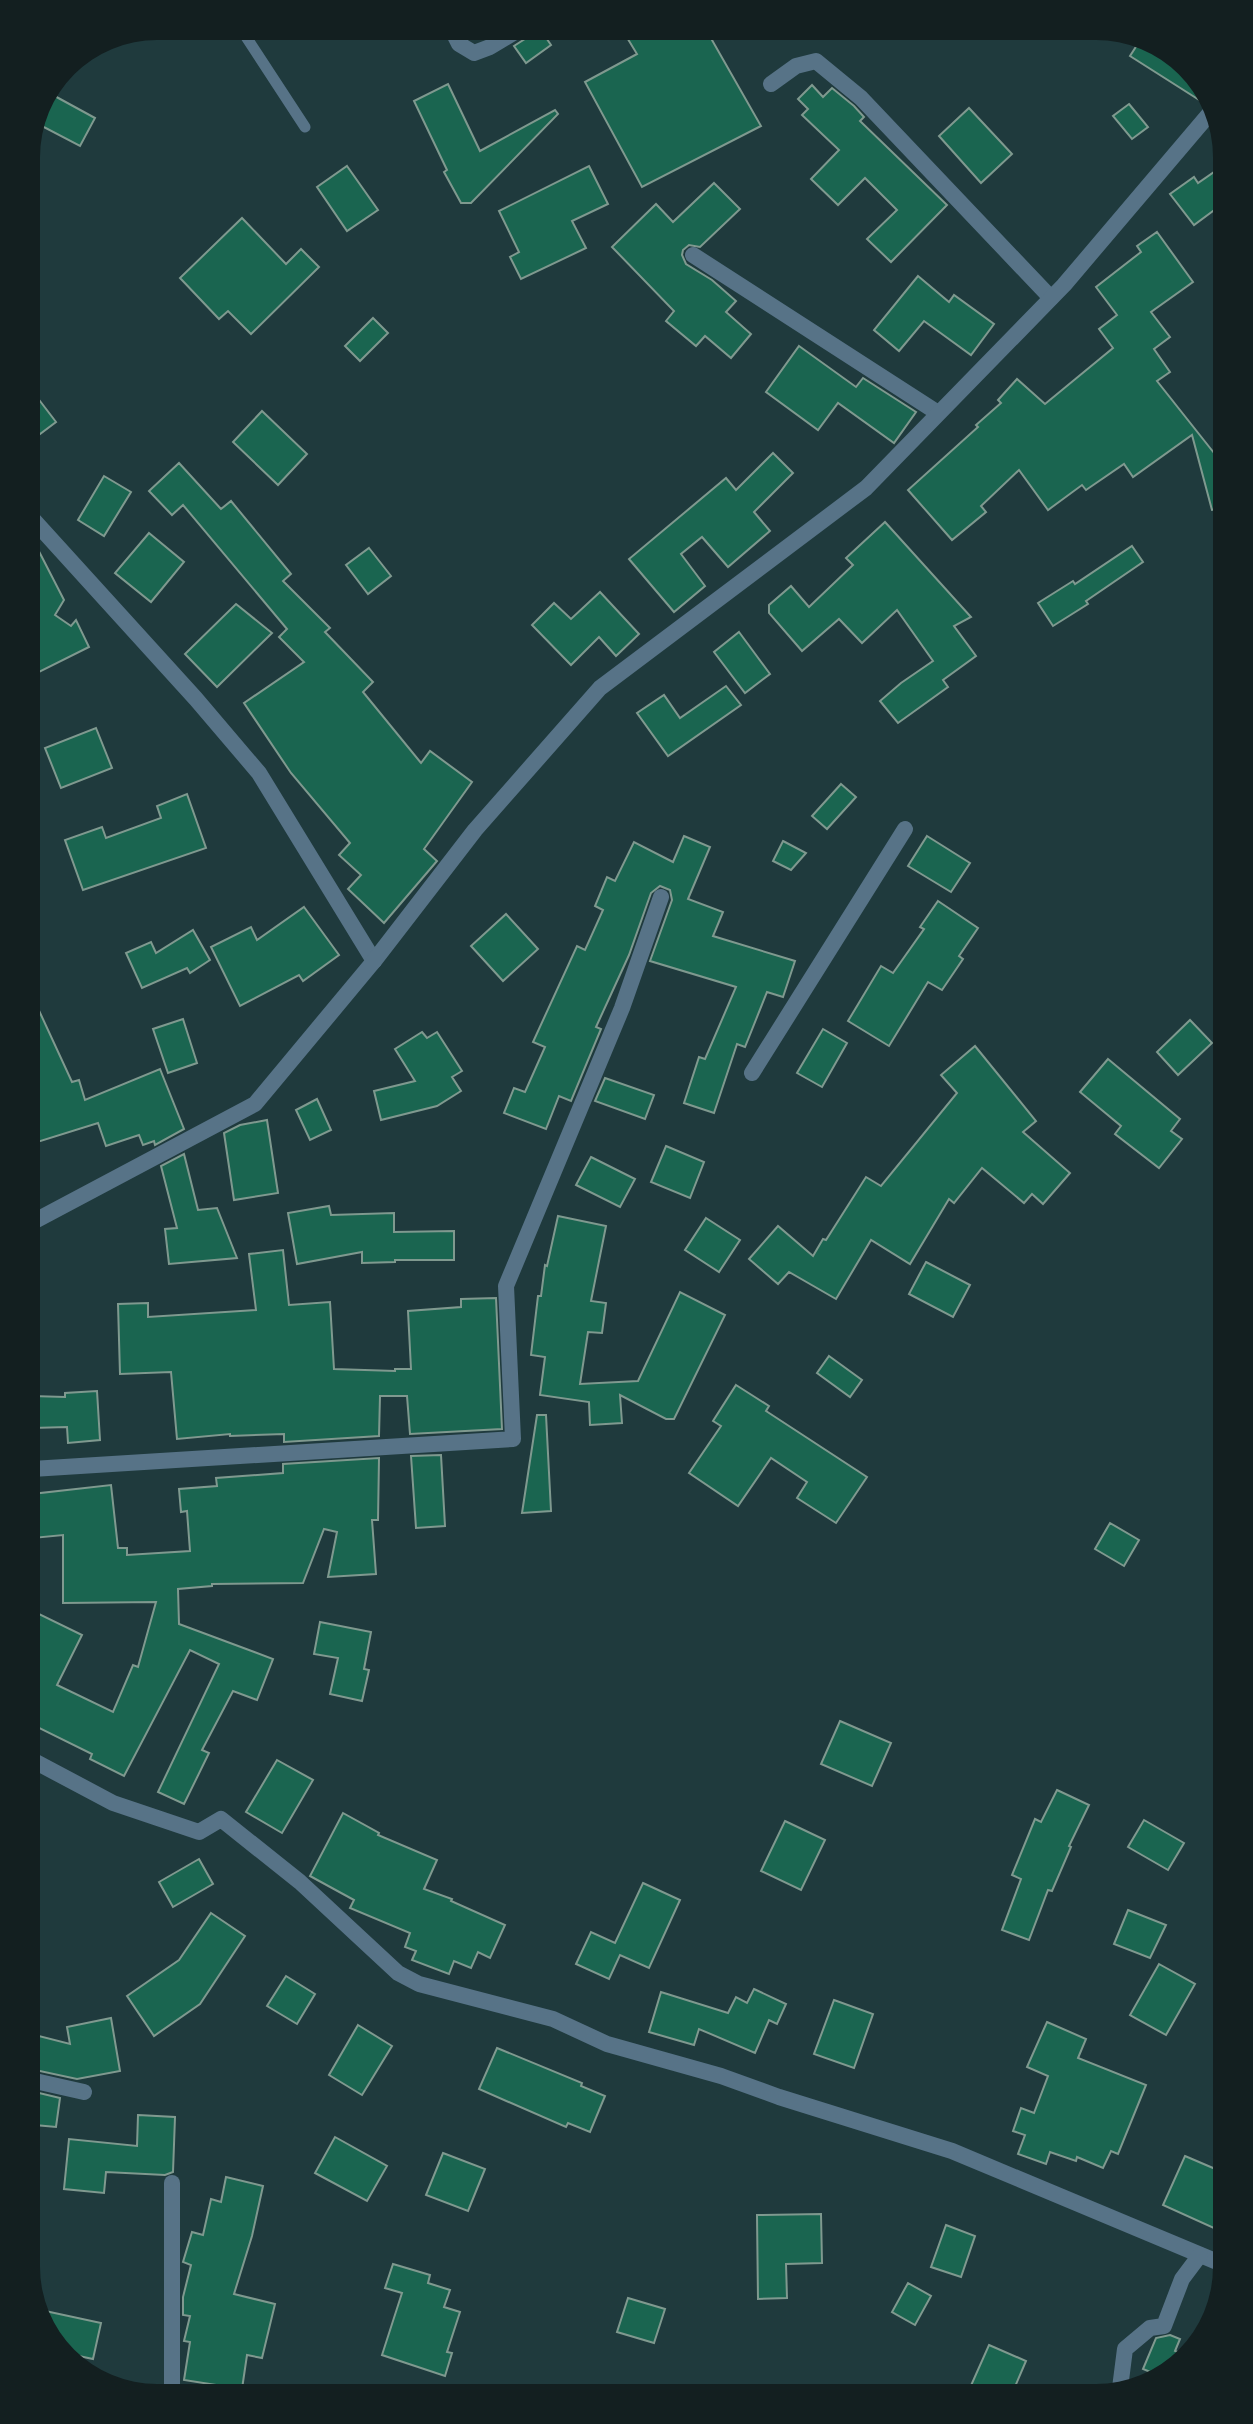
<svg xmlns="http://www.w3.org/2000/svg" width="1253" height="2424" font-family="Ubuntu,sans-serif">
  <rect width="100%" height="100%" fill="#1f3a3d"/>
  <g fill="#1a6550" stroke="#7f998f" stroke-width="2">
    <polygon points="538,26 551,45 526,63 514,46 531,35"/>
    <polygon points="620,26 704,26 761,126 642,187 585,82 637,54"/>
    <polygon points="1141,39 1169,48 1209,98 1204,103 1130,56"/>
    <polygon points="448,84 480,151 555,110 558,114 471,203 461,203 444,172 447,170 414,101"/>
    <polygon points="812,85 823,97 832,88 854,106 864,117 860,121 947,205 891,262 867,239 897,210 865,178 838,205 811,179 839,150 802,115 808,109 798,99"/>
    <polygon points="51,94 95,118 80,146 38,124"/>
    <polygon points="1129,104 1148,127 1132,139 1113,116"/>
    <polygon points="969,108 1012,154 981,183 939,136"/>
    <polygon points="347,166 378,210 347,231 317,187"/>
    <polygon points="589,166 608,204 572,221 586,248 521,279 510,257 519,252 499,211"/>
    <polygon points="1217,170 1217,208 1194,225 1170,194 1194,177 1198,183"/>
    <polygon points="714,183 740,209 700,247 689,245 683,250 682,255 686,264 712,280 736,301 726,312 751,334 731,358 705,336 696,346 666,321 674,311 612,247 656,204 673,222"/>
    <polygon points="242,218 286,264 301,249 319,267 251,334 228,311 219,319 180,278"/>
    <polygon points="1157,232 1193,282 1151,312 1170,337 1154,349 1170,372 1157,381 1218,458 1219,509 1212,510 1192,435 1133,477 1124,464 1086,490 1082,485 1048,510 1019,470 981,506 986,512 952,540 908,490 978,427 976,425 1001,403 998,400 1017,379 1045,404 1113,348 1099,329 1117,315 1096,287 1141,252 1137,246"/>
    <polygon points="918,276 949,302 954,295 994,324 971,355 924,321 899,351 874,330"/>
    <polygon points="373,318 388,333 360,361 345,346"/>
    <polygon points="799,346 856,387 863,378 916,412 894,443 838,403 818,430 766,392"/>
    <polygon points="27,384 56,422 28,443 27,416"/>
    <polygon points="262,411 307,454 278,485 233,442"/>
    <polygon points="773,453 793,473 754,512 770,531 728,567 702,537 681,554 705,586 674,612 629,559 726,478 736,490"/>
    <polygon points="179,463 221,509 231,501 291,574 283,581 330,628 325,632 373,682 363,692 421,763 430,751 472,782 424,849 437,861 384,923 348,889 361,875 339,855 350,843 291,773 244,703 304,662 279,637 287,629 183,505 172,515 149,491"/>
    <polygon points="104,476 131,492 104,536 78,520"/>
    <polygon points="885,522 971,617 954,626 976,656 943,680 948,687 898,723 880,701 901,683 933,661 897,610 862,643 839,619 802,651 769,613 769,605 791,586 809,607 853,565 846,558"/>
    <polygon points="28,530 64,600 55,615 71,626 76,620 89,647 29,677"/>
    <polygon points="149,533 184,562 151,602 115,573"/>
    <polygon points="1132,546 1143,562 1086,601 1088,604 1053,626 1038,603 1073,581 1075,584"/>
    <polygon points="369,548 391,576 368,594 346,565"/>
    <polygon points="600,592 639,634 616,656 599,637 571,665 532,625 554,603 571,619"/>
    <polygon points="236,604 272,633 217,687 185,654"/>
    <polygon points="739,632 770,674 745,693 714,652"/>
    <polygon points="726,686 741,705 668,756 637,713 664,695 680,718"/>
    <polygon points="96,728 112,768 61,788 45,748"/>
    <polygon points="841,784 856,797 827,829 812,816"/>
    <polygon points="187,794 206,848 83,890 65,840 102,827 106,838 161,818 157,806"/>
    <polygon points="684,836 710,847 688,899 723,912 713,936 795,961 783,997 767,992 745,1047 737,1044 714,1113 684,1103 699,1057 705,1059 736,987 650,961 672,900 670,890 660,886 651,893 629,955 596,1027 601,1029 571,1101 559,1096 546,1129 504,1113 514,1088 525,1092 545,1047 533,1042 577,946 585,950 603,910 595,906 607,877 615,881 634,842 673,862"/>
    <polygon points="927,836 970,863 951,892 908,866"/>
    <polygon points="783,841 806,853 791,870 773,861"/>
    <polygon points="938,901 978,928 959,956 963,959 942,990 928,982 889,1046 848,1021 881,966 893,973 924,929 920,927"/>
    <polygon points="304,907 339,955 303,981 299,975 240,1006 211,947 251,927 257,940"/>
    <polygon points="506,914 538,949 503,981 471,946"/>
    <polygon points="193,930 210,960 190,973 187,968 142,988 126,953 151,942 156,953"/>
    <polygon points="30,991 72,1082 79,1080 85,1100 160,1069 184,1129 155,1145 154,1141 143,1145 139,1135 106,1146 98,1123 31,1144"/>
    <polygon points="183,1019 197,1063 168,1073 153,1029"/>
    <polygon points="1190,1020 1212,1043 1178,1075 1157,1052"/>
    <polygon points="823,1029 847,1043 822,1087 797,1073"/>
    <polygon points="422,1032 427,1038 437,1032 462,1071 452,1077 461,1091 437,1106 381,1120 374,1091 415,1081 395,1049"/>
    <polygon points="975,1046 1036,1121 1023,1132 1070,1173 1043,1204 1032,1194 1024,1203 982,1168 954,1203 949,1199 910,1264 871,1240 836,1299 789,1272 778,1284 749,1259 778,1226 813,1256 823,1239 826,1240 866,1177 881,1186 957,1093 941,1075"/>
    <polygon points="1108,1059 1180,1119 1171,1131 1182,1139 1159,1168 1115,1134 1121,1126 1080,1092"/>
    <polygon points="605,1078 654,1095 645,1119 595,1101"/>
    <polygon points="317,1099 331,1130 310,1140 296,1110"/>
    <polygon points="267,1120 278,1193 234,1200 224,1133 240,1125"/>
    <polygon points="666,1146 704,1162 690,1198 651,1182"/>
    <polygon points="184,1154 198,1210 217,1208 237,1258 169,1264 165,1229 177,1228 161,1166"/>
    <polygon points="591,1157 635,1179 620,1207 576,1185"/>
    <polygon points="329,1206 331,1215 394,1213 394,1232 454,1231 454,1260 395,1260 395,1262 362,1263 362,1252 297,1264 288,1213"/>
    <polygon points="558,1216 606,1226 591,1301 606,1303 602,1333 588,1332 580,1384 638,1381 680,1292 725,1315 674,1419 666,1419 620,1395 622,1423 590,1425 589,1402 540,1395 545,1357 531,1355 538,1296 541,1296 545,1265 547,1266"/>
    <polygon points="706,1218 740,1240 719,1272 685,1250"/>
    <polygon points="283,1250 289,1305 330,1302 334,1369 395,1371 395,1369 411,1369 408,1311 461,1307 461,1299 496,1298 502,1429 410,1434 407,1396 380,1396 379,1436 284,1442 284,1434 230,1436 230,1434 177,1439 171,1372 120,1374 118,1304 148,1303 148,1317 256,1310 249,1254"/>
    <polygon points="926,1262 970,1285 953,1317 909,1294"/>
    <polygon points="829,1356 862,1380 850,1397 817,1373"/>
    <polygon points="736,1385 769,1406 766,1411 867,1477 836,1523 797,1498 807,1482 771,1458 738,1506 689,1473 721,1426 713,1421"/>
    <polygon points="97,1391 100,1440 68,1443 67,1427 32,1428 32,1396 65,1397 65,1393"/>
    <polygon points="537,1415 546,1415 551,1511 522,1513"/>
    <polygon points="441,1455 445,1526 416,1528 411,1456"/>
    <polygon points="379,1458 378,1520 372,1520 376,1574 328,1577 337,1532 324,1529 303,1583 212,1584 212,1586 178,1589 179,1624 273,1659 257,1700 233,1691 202,1750 209,1753 184,1804 158,1792 219,1664 190,1650 124,1776 90,1759 92,1754 33,1725 33,1611 82,1635 57,1685 113,1712 133,1665 138,1667 156,1602 63,1603 63,1535 33,1538 32,1494 111,1485 118,1548 127,1548 127,1555 190,1551 187,1511 181,1512 179,1489 217,1486 216,1478 283,1473 283,1464"/>
    <polygon points="1110,1523 1139,1540 1124,1566 1095,1549"/>
    <polygon points="320,1622 371,1632 364,1669 369,1670 362,1701 330,1694 338,1658 314,1654"/>
    <polygon points="840,1721 891,1743 872,1786 821,1764"/>
    <polygon points="277,1760 313,1780 282,1833 246,1812"/>
    <polygon points="1057,1790 1089,1805 1069,1846 1071,1847 1052,1891 1048,1890 1029,1940 1002,1930 1021,1879 1012,1875 1035,1819 1041,1822"/>
    <polygon points="343,1813 379,1833 378,1835 437,1860 424,1889 452,1899 451,1901 505,1925 490,1958 478,1952 471,1968 454,1961 449,1974 412,1960 416,1951 405,1947 410,1933 350,1908 354,1900 310,1876"/>
    <polygon points="1144,1820 1184,1843 1168,1870 1128,1847"/>
    <polygon points="785,1821 825,1840 801,1890 761,1871"/>
    <polygon points="199,1859 213,1884 173,1907 159,1882"/>
    <polygon points="643,1883 680,1900 649,1968 620,1955 609,1979 576,1964 591,1932 615,1943"/>
    <polygon points="1128,1910 1166,1925 1150,1958 1114,1944"/>
    <polygon points="211,1913 245,1936 200,2004 154,2036 127,1996 179,1960"/>
    <polygon points="1159,1964 1195,1984 1166,2035 1130,2015"/>
    <polygon points="286,1976 315,1994 297,2024 267,2006"/>
    <polygon points="754,1989 786,2004 777,2024 769,2020 755,2053 699,2029 694,2045 649,2032 661,1992 728,2013 736,1997 747,2003"/>
    <polygon points="834,2000 873,2014 854,2068 814,2054"/>
    <polygon points="111,2018 120,2071 77,2079 35,2070 35,2035 70,2044 67,2027"/>
    <polygon points="1047,2022 1086,2039 1078,2058 1146,2085 1118,2154 1111,2151 1103,2168 1077,2157 1076,2161 1050,2152 1046,2164 1018,2154 1025,2135 1013,2131 1021,2108 1034,2113 1048,2076 1027,2067"/>
    <polygon points="358,2025 392,2046 362,2095 329,2075"/>
    <polygon points="497,2048 582,2083 581,2086 605,2096 590,2132 568,2123 566,2127 479,2089"/>
    <polygon points="35,2092 60,2098 56,2127 35,2125"/>
    <polygon points="138,2115 175,2117 173,2172 165,2175 106,2172 104,2193 64,2189 69,2139 137,2146"/>
    <polygon points="335,2137 387,2166 367,2201 315,2173"/>
    <polygon points="443,2153 485,2169 468,2211 426,2195"/>
    <polygon points="1185,2156 1227,2174 1227,2234 1163,2205"/>
    <polygon points="226,2177 263,2186 252,2236 234,2294 275,2304 262,2358 247,2355 242,2389 184,2380 190,2342 184,2341 190,2316 183,2315 183,2297 191,2265 183,2262 192,2232 203,2235 211,2199 221,2202"/>
    <polygon points="821,2214 822,2263 786,2264 787,2298 758,2299 757,2215"/>
    <polygon points="946,2225 975,2236 961,2277 931,2267"/>
    <polygon points="393,2264 430,2275 428,2283 450,2290 444,2307 460,2312 447,2352 452,2353 445,2376 382,2355 402,2293 385,2288"/>
    <polygon points="908,2283 931,2296 915,2325 892,2312"/>
    <polygon points="628,2298 665,2309 654,2343 617,2332"/>
    <polygon points="36,2309 101,2323 93,2359 65,2353 36,2317"/>
    <polygon points="1170,2335 1180,2339 1175,2351 1186,2355 1160,2376 1143,2369 1156,2338"/>
    <polygon points="989,2345 1026,2361 1014,2389 969,2390"/>
  </g>
  <g fill="none" stroke-linecap="round" stroke-linejoin="round">
    <polyline stroke="#577387" stroke-width="11" points="239,26 305,127"/>
    <g stroke="#577387" stroke-width="16">
      <polyline points="450,26 459,44 474,53 490,47 525,26"/>
      <polyline points="771,84 796,66 816,61 861,98 1051,298"/>
      <polyline points="693,255 938,413"/>
      <polyline points="28,514 196,699 259,773 374,961"/>
      <polyline points="752,1073 905,829"/>
      <polyline points="31,1223 255,1104 374,961 475,830 600,688 866,488 1064,285 1216,106"/>
      <polyline points="32,1469 513,1439 506,1286 622,1008 661,897"/>
      <polyline points="34,1761 113,1803 199,1832 221,1819 300,1882 398,1973 419,1984 553,2019 607,2044 721,2076 779,2097 952,2151 1227,2266"/>
      <polyline points="35,2081 84,2092"/>
      <polyline points="1120,2388 1125,2349 1150,2328 1164,2326 1182,2279 1200,2255"/>
      <polyline points="172,2398 172,2183"/>
    </g>
  </g>
  <path d="M0 0H1253V2424H0ZM157 40H1096A117 117 0 0 1 1213 157V2267A117 117 0 0 1 1096 2384H157A117 117 0 0 1 40 2267V157A117 117 0 0 1 157 40Z" fill="#131f20" fill-rule="evenodd"/>
</svg>
